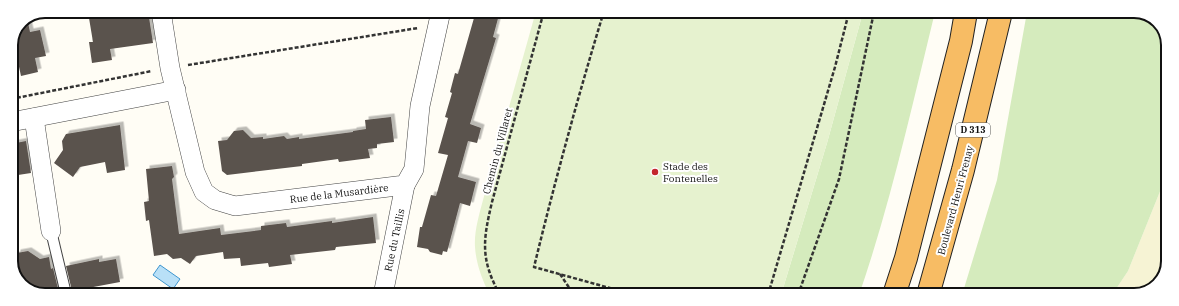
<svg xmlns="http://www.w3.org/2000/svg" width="1179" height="306" font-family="'IBM Plex Serif',serif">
  <defs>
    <filter id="shadow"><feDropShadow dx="3.5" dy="-3.5" stdDeviation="0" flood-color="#0004"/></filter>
  </defs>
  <rect width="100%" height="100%" fill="#fffdf5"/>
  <polygon fill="#f6f3d4" points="1167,174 1167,268 1156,287 1134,295 1112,295 1128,271"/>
  <g fill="#d5ebbd">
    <path d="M 863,12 L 935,12 C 912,106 891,202 859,295 L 781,295 L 827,143 Z"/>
    <polygon points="1027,12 1141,12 1159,22 1168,41 1167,174 1128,271 1112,295 962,295 997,180"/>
  </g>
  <path fill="#e6f2cf" d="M 536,11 L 863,12 L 827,143 L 781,295 L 490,295 C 482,280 476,263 475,247 C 474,232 479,215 483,200 Z"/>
  <polygon fill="#b9e0f7" stroke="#3f96cf" points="160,265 180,279 173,289 153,275"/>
  <g fill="#5a524d" filter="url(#shadow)">
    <polygon points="131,11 148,11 153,43 110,49 112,60 92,63 89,42 93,42 89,18"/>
    <polygon points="476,11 500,11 493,37 496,38 470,124 481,128 477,143 468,141 458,177 476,182 470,206 460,203 447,252 443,251 442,255 430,252 428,249 417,247 420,227 422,227 431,195 436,196 448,155 438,153 448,118 445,117 452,93 450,92 455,73 458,74"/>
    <polygon points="27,18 30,32 40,30 46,56 35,58 38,72 21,76 13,39 21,21"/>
    <polygon points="391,117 394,142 377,144 377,148 368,149 370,158 339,162 338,159 302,164 302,166 227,175 222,171 218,141 227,140 234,131 243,130 251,138 263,137 263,139 284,136 287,139 299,137 299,139 353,132 353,131 366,129 365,120"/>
    <polygon points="120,125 125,170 107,173 105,162 80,167 73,177 54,163 63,150 62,141 66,134"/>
    <polygon points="26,141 31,173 18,175 11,170 11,144"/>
    <polygon points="172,166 174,177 172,179 179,234 220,228 221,235 261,230 261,226 286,223 287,227 332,221 332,223 373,217 376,243 336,247 335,250 290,255 292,264 269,267 268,263 241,266 240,258 224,259 223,252 196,256 190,264 181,258 173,259 167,254 154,256 149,220 146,221 144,202 149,201 146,169"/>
    <polygon points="28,251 40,259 49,257 51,269 53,268 59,293 45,294 44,288 31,290 20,284 11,265 11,256 17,255 17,253"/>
    <polygon points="99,259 99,262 116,259 120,282 72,291 66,266"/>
  </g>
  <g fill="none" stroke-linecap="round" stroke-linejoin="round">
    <g stroke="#444" stroke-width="12">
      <polyline id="service" points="51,231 66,294"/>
    </g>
    <g stroke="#444" stroke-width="20">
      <g id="minor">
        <polyline points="161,11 170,68 195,172 204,192 215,200 235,206 405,185 414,169 420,106 441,11"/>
        <polyline points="34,118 51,231"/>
        <polyline points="11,122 176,90"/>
        <polyline points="383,295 405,185"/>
      </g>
    </g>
    <g stroke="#222" stroke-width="24">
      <g id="trunk">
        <polyline points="894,295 906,258 961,41 966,12"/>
        <polyline points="928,295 963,170 1001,12"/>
      </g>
    </g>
    <g stroke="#333" stroke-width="2.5" stroke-dasharray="4 2" stroke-linecap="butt">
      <path d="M 604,11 C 578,96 555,181 534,267 L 635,295"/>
      <polyline points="188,65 418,28"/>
      <polyline points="11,99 152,71"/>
      <polyline points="560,274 574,295"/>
      <path d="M 500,295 C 480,259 483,240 492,202 L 544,11"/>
      <polyline points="768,295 835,67 849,12"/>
      <polyline points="798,295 839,179 874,12"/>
    </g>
    <use href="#service" stroke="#fff" stroke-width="10"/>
    <use href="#minor" stroke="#fff" stroke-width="19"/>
    <use href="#trunk" stroke="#f7bc64" stroke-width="22"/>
  </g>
  <circle fill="#c4262e" stroke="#fff" stroke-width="1.5" cx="655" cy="172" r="4"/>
  <g text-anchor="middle" stroke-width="4" stroke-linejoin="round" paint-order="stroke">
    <rect fill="#fff" stroke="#585858" stroke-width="1" x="956" y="123" width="34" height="14" rx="3"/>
    <g font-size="9" font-weight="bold" fill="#111">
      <text x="973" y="133">D 313</text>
    </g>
    <g font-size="10" fill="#111" stroke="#fff">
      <text transform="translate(497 151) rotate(-75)" y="4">Chemin du Villaret</text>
      <text transform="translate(339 193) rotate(-7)" y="4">Rue de la Musardière</text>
      <text transform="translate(955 200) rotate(-75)" y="4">Boulevard Henri Frenay</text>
      <text transform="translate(394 240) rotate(-78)" y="4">Rue du Taillis</text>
    </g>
    <g font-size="10" fill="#111" stroke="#fff" text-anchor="start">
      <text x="663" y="170">Stade des<tspan x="663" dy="12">Fontenelles</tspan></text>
    </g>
  </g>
  <path d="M0 0H1179V306H0ZM45 18H1134A27 27 0 0 1 1161 45V261A27 27 0 0 1 1134 288H45A27 27 0 0 1 18 261V45A27 27 0 0 1 45 18Z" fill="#fff" fill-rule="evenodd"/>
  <path fill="none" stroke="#111" stroke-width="2" d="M45 18H1134A27 27 0 0 1 1161 45V261A27 27 0 0 1 1134 288H45A27 27 0 0 1 18 261V45A27 27 0 0 1 45 18Z"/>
</svg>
